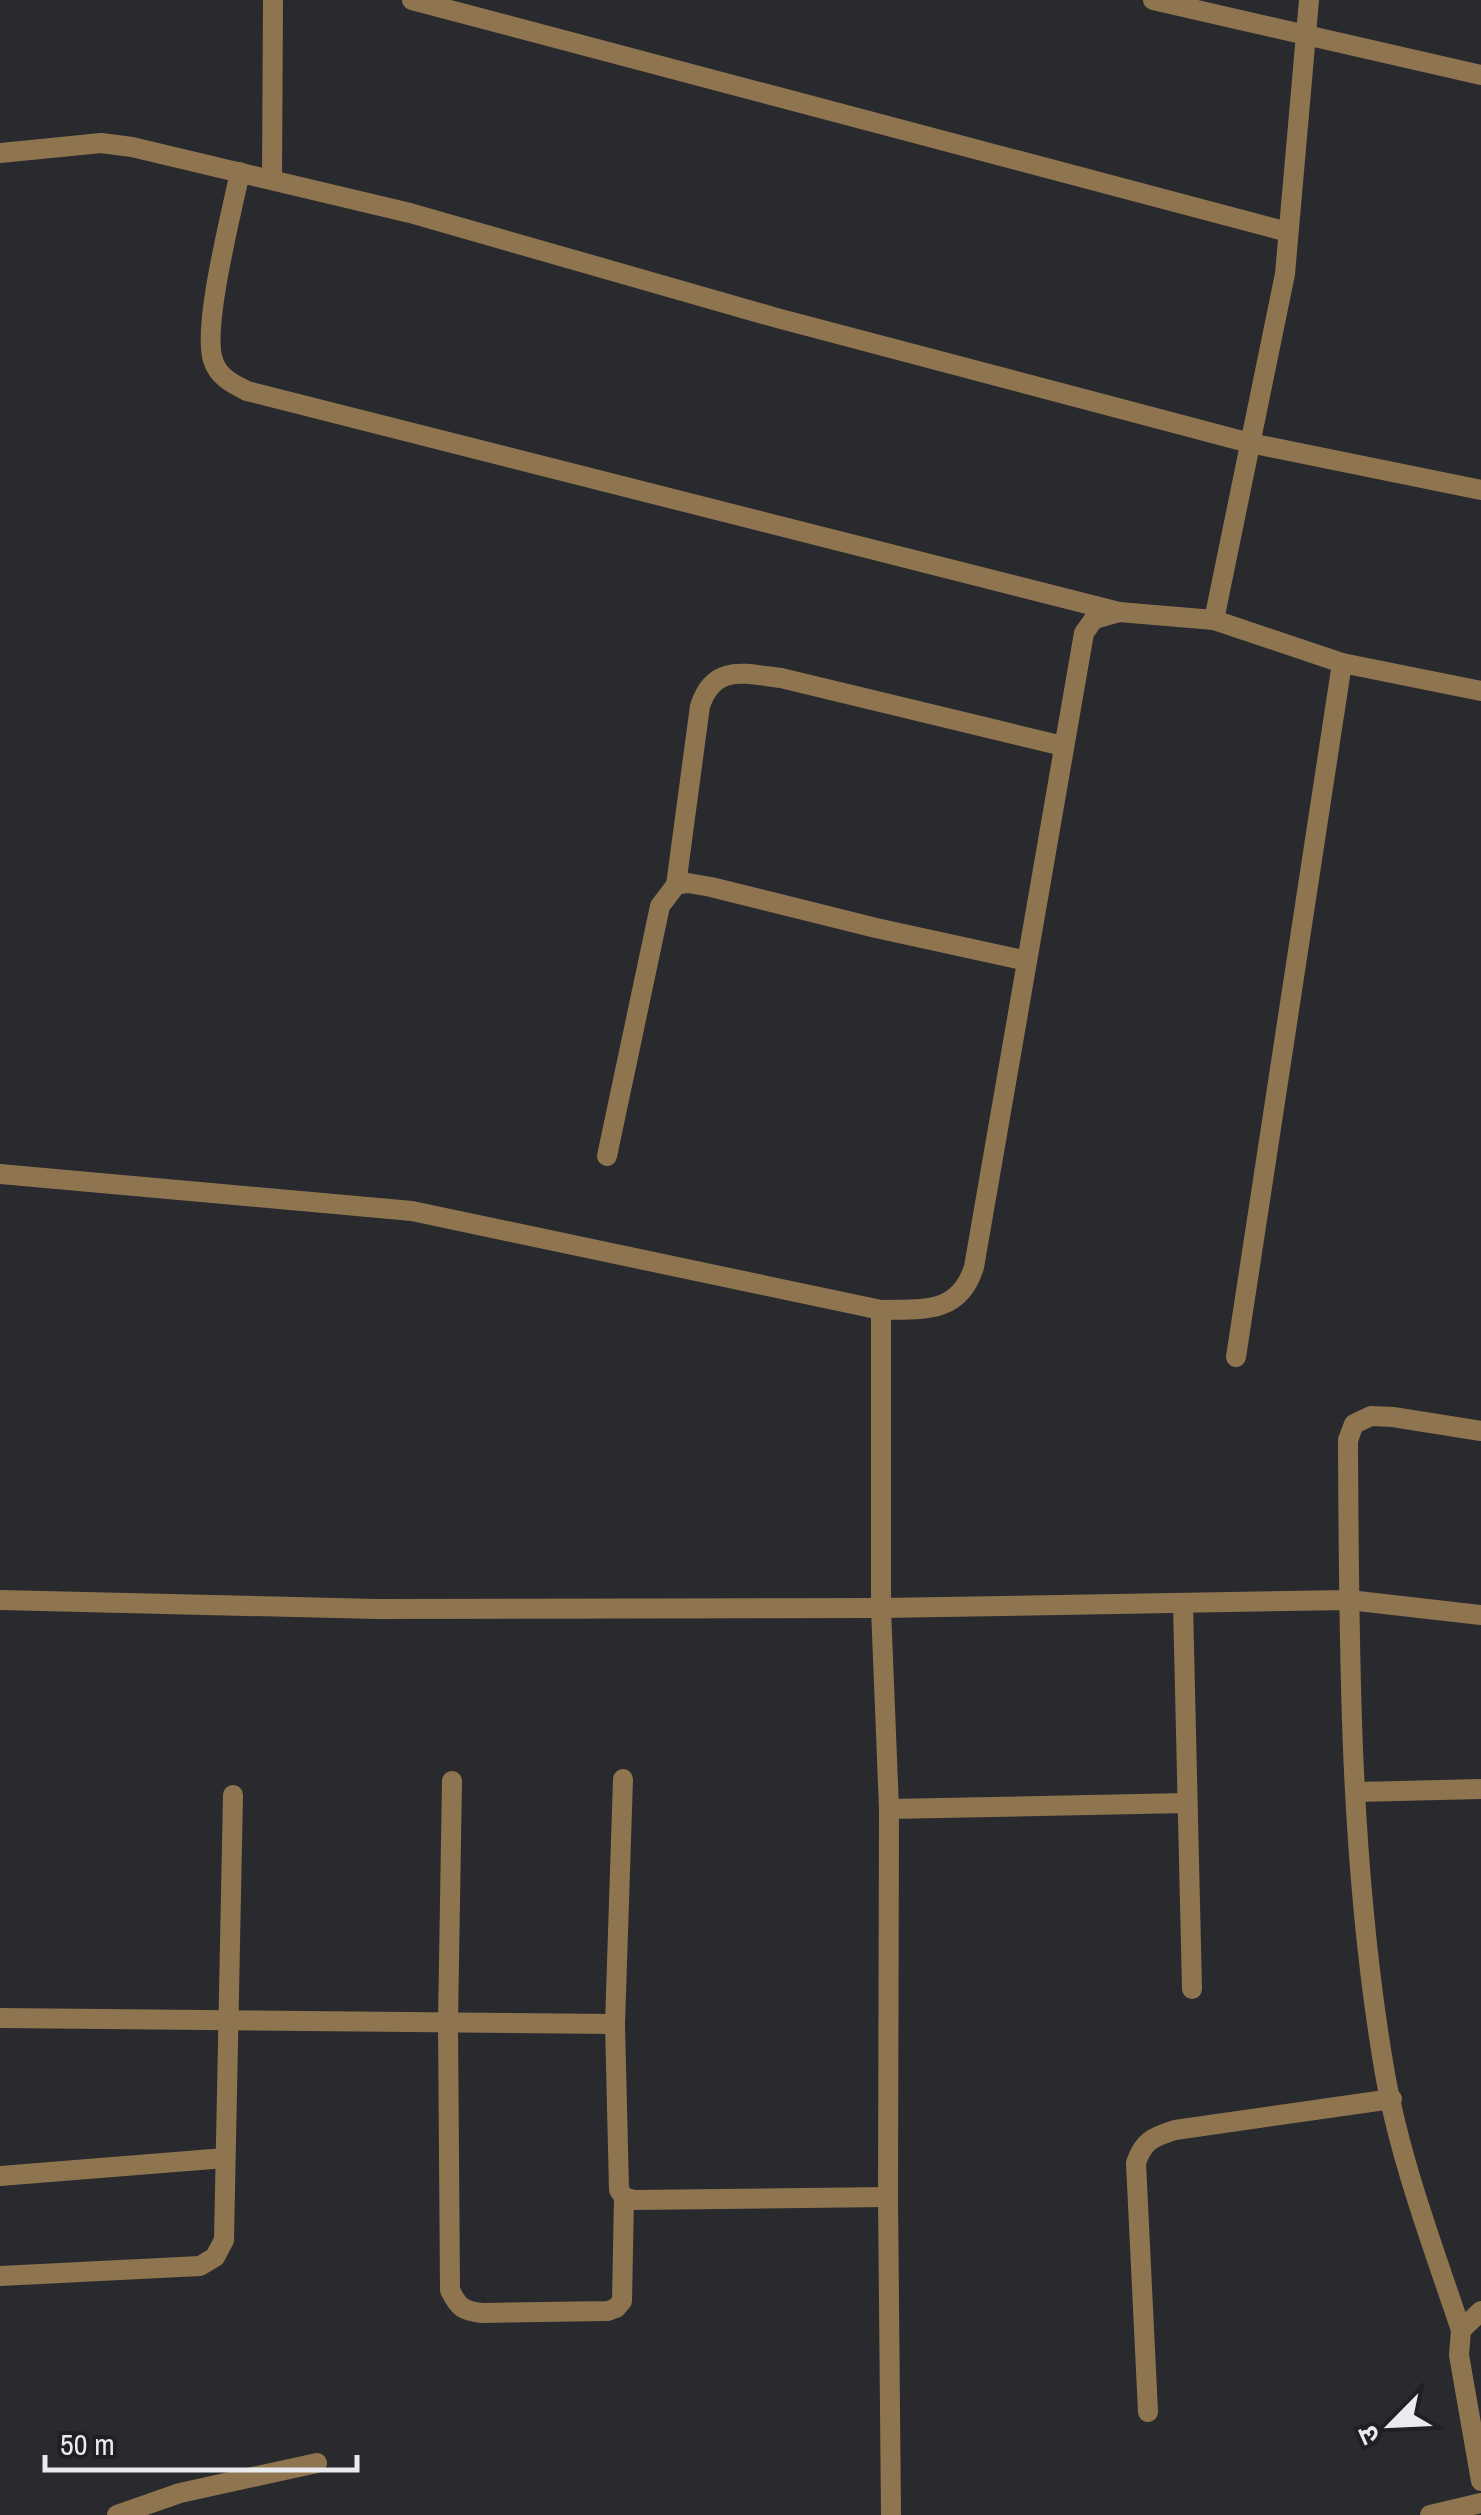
<svg xmlns="http://www.w3.org/2000/svg" width="1481" height="2515" font-family="'Archivo Narrow','Noto Sans Devanagari',sans-serif">
  <rect width="100%" height="100%" fill="#292a2d"/>
  <g fill="none" stroke-linecap="round" stroke-linejoin="round">
    <g stroke="#8f7450" stroke-width="20">
      <polyline points="412,0 1288,232"/>
      <polyline points="1153,0 1481,75"/>
      <polyline points="0,153 101,143 132,147 410,213 777,318 1250,443 1481,490"/>
      <path d="M 240,172 C 232,211 202,327 213,360 C 218,377 233,384 247,391 L 1119,612"/>
      <polyline points="272,180 273,0"/>
      <polyline points="1214,620 1342,663 1481,691"/>
      <path d="M 676,885 L 700,706 C 714,663 745,674 781,678 L 1063,746"/>
      <polyline points="607,1156 660,906 676,885 688,883 711,887 876,928 1027,961"/>
      <path d="M 0,1174 L 412,1211 L 881,1310 C 922,1309 959,1315 974,1267 L 1084,633 L 1094,619 L 1119,612 L 1214,620 L 1285,274 L 1309,0"/>
      <polyline points="881,1310 881,1608 889,1809 888,2197 891,2515"/>
      <polyline points="1236,1357 1342,663"/>
      <polyline points="0,1600 376,1609 881,1608 1349,1600 1481,1615"/>
      <polyline points="1183,1604 1192,1989"/>
      <polyline points="623,1779 615,2024 619,2190 624,2197 634,2200 888,2197"/>
      <path d="M 452,1781 L 448,2022 L 450,2290 C 458,2307 463,2311 482,2313 L 608,2311 L 616,2308 L 622,2301 L 624,2197"/>
      <polyline points="1357,1792 1481,1789"/>
      <polyline points="889,1809 1187,1803"/>
      <polyline points="0,2018 615,2024"/>
      <polyline points="0,2176 225,2158"/>
      <polyline points="0,2276 200,2266 215,2257 224,2240 233,1795"/>
      <polyline points="1481,2311 1461,2330 1459,2355 1481,2481"/>
      <path d="M 1461,2330 C 1432,2244 1399,2157 1384,2068 C 1349,1862 1349,1649 1348,1440 L 1354,1424 L 1371,1416 L 1393,1417 L 1481,1431"/>
      <path d="M 1148,2412 L 1136,2163 C 1143,2141 1153,2137 1175,2130 L 1392,2099"/>
      <polyline points="117,2515 180,2493 317,2463"/>
      <polyline points="1430,2515 1481,2503"/>
    </g>
  </g>
  <g transform="translate(1391 2425) rotate(246)" stroke="#1f2023" stroke-width="8" paint-order="stroke">
  <path d="M0-8L18 38L0 25L-18 38Z" fill="#eaebed"/>
  <text y="-15" font-size="28" font-weight="bold" text-anchor="middle" fill="#eaebed">उ</text>
  </g>
  <path d="M45 2455v15h312v-15" fill="none" stroke="#eaebed" stroke-width="5"/>
  <text x="60" y="2455" font-size="30" fill="#eaebed" stroke="#1f2023" stroke-width="8" paint-order="stroke">50 m</text>
</svg>
